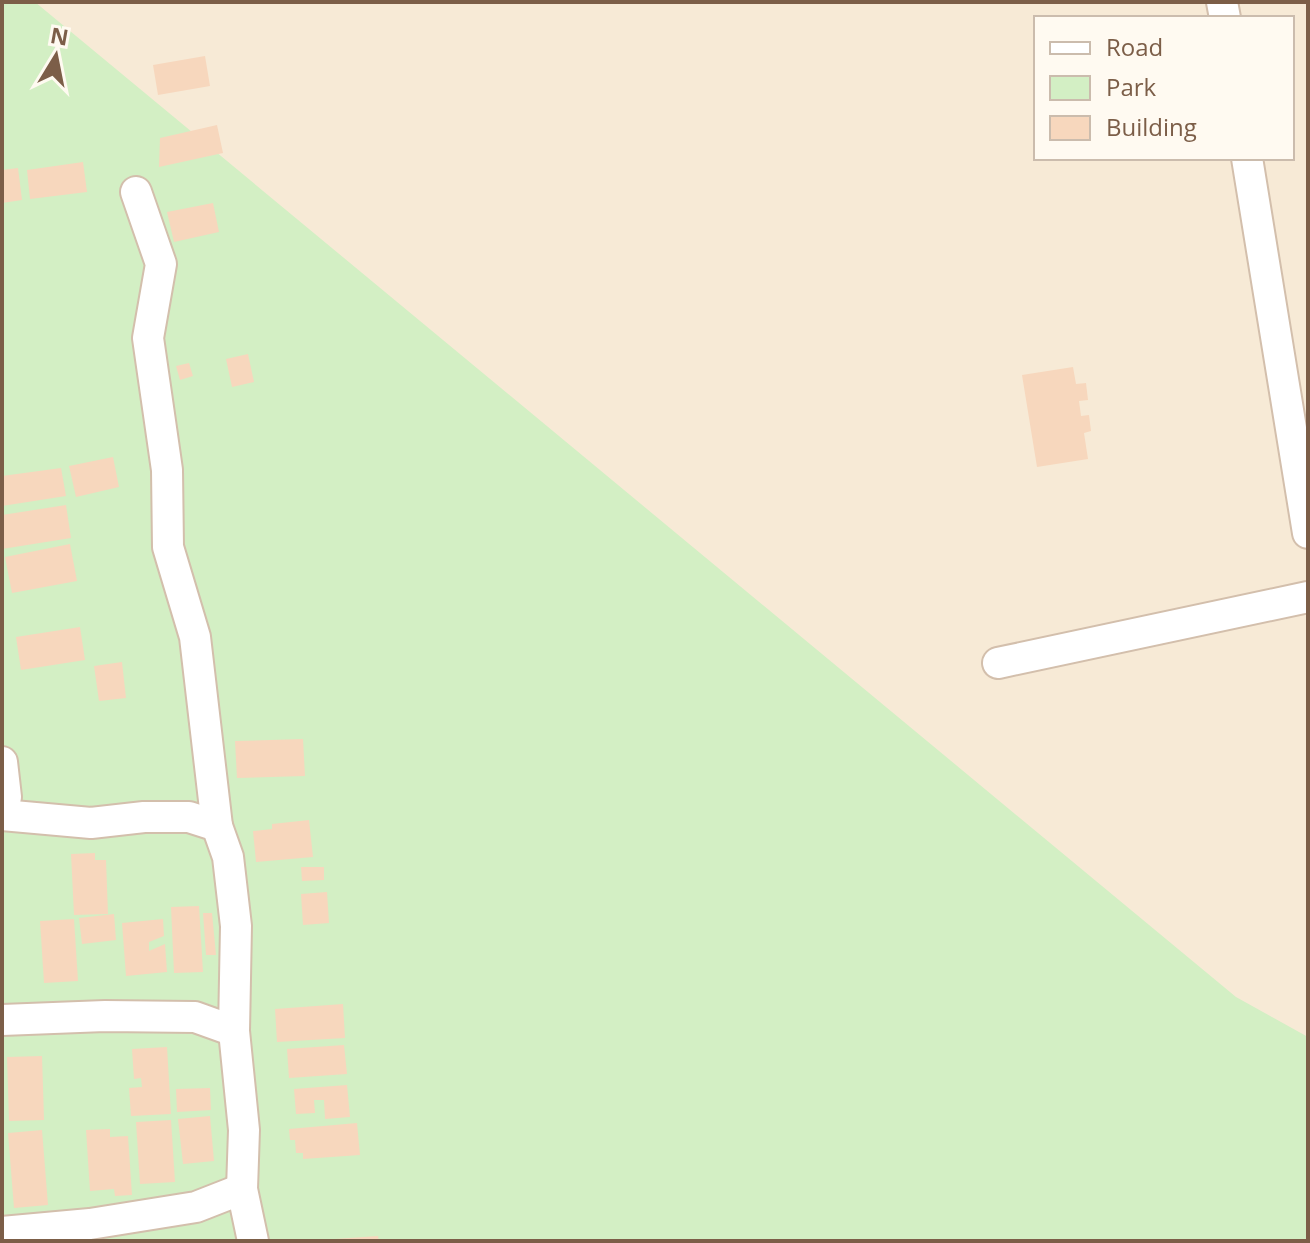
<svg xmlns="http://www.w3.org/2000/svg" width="1310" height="1243" font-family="'Open Sans',sans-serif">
  <rect width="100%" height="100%" fill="#fef7e8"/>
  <path fill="#f7ead6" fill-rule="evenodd" d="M 2,2 L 1308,2 L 1308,1241 ZM 1036,18 L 1292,18 L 1292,158 L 1036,158 Z"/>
  <polygon fill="#d3efc4" points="2,2 35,2 1236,997 1308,1037 1308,1241 2,1241"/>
  <g fill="#f7d7bd">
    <polygon points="205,56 210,86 158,95 153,65"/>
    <polygon points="217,125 223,153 159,167 160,138"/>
    <polygon points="83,162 87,192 30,199 27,170"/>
    <polygon points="18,168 22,200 2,203 2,170"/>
    <polygon points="213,203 219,232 174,242 167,212"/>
    <polygon points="248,354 254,382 232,387 226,359"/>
    <polygon points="189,363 193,376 180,380 176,366"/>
    <polygon points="1073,367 1076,384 1086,383 1088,400 1079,401 1081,416 1089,415 1091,431 1084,433 1088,459 1037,467 1022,375"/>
    <polygon points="113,457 119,487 76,497 69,466"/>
    <polygon points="61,468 66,496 2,506 2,476"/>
    <polygon points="66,505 71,538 2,549 2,515"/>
    <polygon points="70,544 77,581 12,593 5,557"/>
    <polygon points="80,627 85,660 21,670 16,637"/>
    <polygon points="122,662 126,698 99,701 94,666"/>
    <polygon points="303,739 305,776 237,778 235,741"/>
    <polygon points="309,820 313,857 256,862 253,831 272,829 272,824"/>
    <polygon points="95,853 95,860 106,860 108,914 74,915 71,854"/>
    <polygon points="301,867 324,867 324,880 302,881"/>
    <polygon points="327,892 329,923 303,925 301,894"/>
    <polygon points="199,906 203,972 174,973 171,907"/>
    <polygon points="203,913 212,913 216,955 206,955"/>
    <polygon points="114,914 116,940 82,944 79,918"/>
    <polygon points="74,919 78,981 44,983 40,921"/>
    <polygon points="163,919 164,936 149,942 149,951 165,944 167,972 126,976 122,923"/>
    <polygon points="343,1004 345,1038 277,1042 275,1009"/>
    <polygon points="344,1045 347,1074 289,1078 287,1049"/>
    <polygon points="167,1047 171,1114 131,1116 129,1088 142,1087 141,1078 134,1079 132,1049"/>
    <polygon points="42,1056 44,1120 9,1121 7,1057"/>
    <polygon points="347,1085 350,1117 325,1119 324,1100 314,1100 315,1113 296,1114 294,1089"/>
    <polygon points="210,1088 211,1110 177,1112 176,1089"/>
    <polygon points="210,1116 214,1161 183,1164 178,1119"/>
    <polygon points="171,1120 175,1182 140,1184 136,1122"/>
    <polygon points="357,1123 360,1155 303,1159 303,1153 296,1153 295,1140 290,1140 289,1129"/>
    <polygon points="110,1129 110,1137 128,1136 132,1195 115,1196 114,1189 90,1191 86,1130"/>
    <polygon points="42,1130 48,1205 14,1208 8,1133"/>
    <polygon points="378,1236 379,1241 336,1241 335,1239"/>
  </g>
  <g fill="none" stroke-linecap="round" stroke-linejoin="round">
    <g stroke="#d3bfac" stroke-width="34">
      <g id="minor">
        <polyline points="1222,2 1225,18"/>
        <polyline points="1247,158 1308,533"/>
        <polyline points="136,192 161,264 148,338 167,470 168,547 195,637 217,826"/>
        <polyline points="998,663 1308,597"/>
        <polyline points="2,762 6,797 2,810"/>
        <polyline points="2,815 91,823 144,817 189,817 217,826 228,857 236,926 234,1031 244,1130 242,1189 253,1241"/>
        <polyline points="2,1020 105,1016 195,1017 234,1031"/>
        <polyline points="2,1232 90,1224 196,1207 242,1189"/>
      </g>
    </g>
    <use href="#minor" stroke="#fff" stroke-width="30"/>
  </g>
  <rect width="1310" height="1243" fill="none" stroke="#7c5e48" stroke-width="8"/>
  <rect x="1034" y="16" width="260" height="144" fill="#fffaf1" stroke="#cbbcad" stroke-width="2"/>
  <rect x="1050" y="42" width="40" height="12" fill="#ffffff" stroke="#cbbcad" stroke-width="2"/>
  <text x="1106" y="56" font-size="24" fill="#7c5e48">Road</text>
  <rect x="1050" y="76" width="40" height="24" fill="#d3efc4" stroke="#cbbcad" stroke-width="2"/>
  <text x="1106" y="96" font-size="24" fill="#7c5e48">Park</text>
  <rect x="1050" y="116" width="40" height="24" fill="#f7d7bd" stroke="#cbbcad" stroke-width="2"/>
  <text x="1106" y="136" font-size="24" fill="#7c5e48">Building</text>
  <g transform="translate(56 56) rotate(10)" stroke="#fffaf1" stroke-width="6" paint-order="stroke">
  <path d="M0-6L14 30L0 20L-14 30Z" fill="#7c5e48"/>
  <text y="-12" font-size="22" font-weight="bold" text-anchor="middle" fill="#7c5e48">N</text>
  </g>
</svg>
